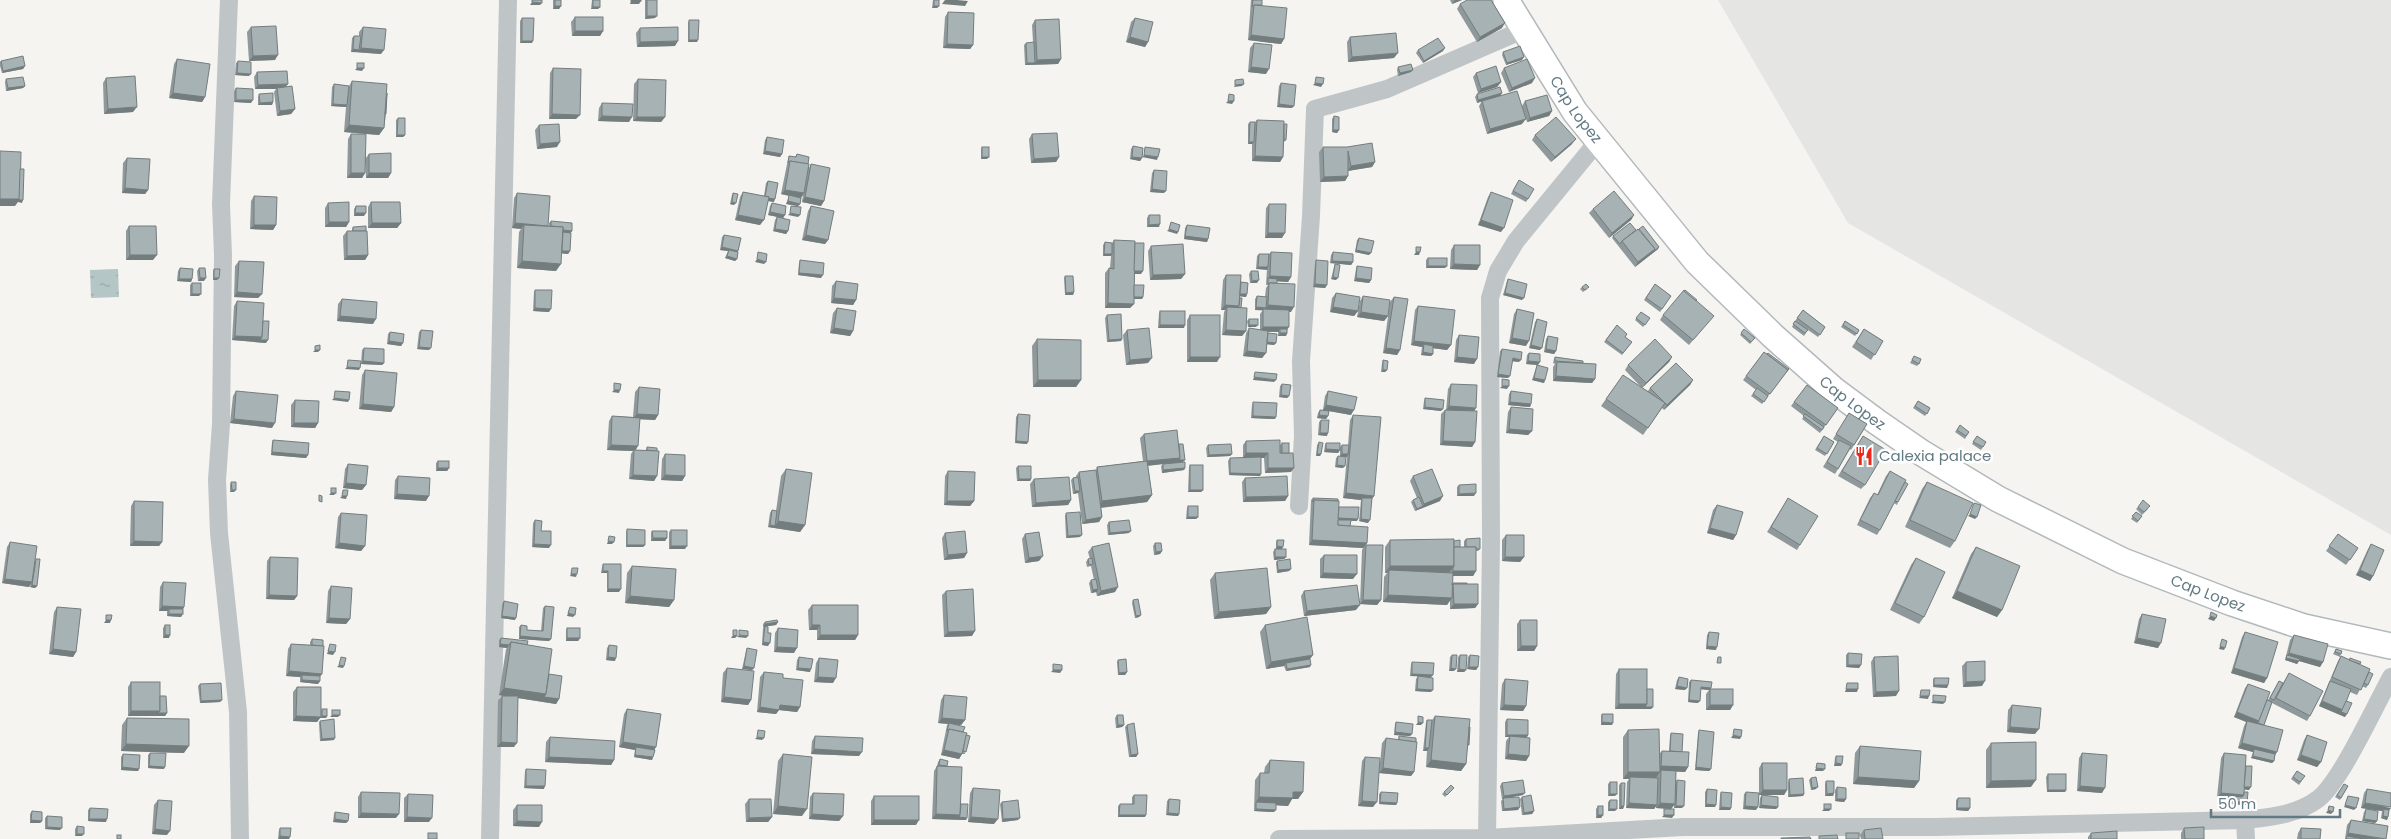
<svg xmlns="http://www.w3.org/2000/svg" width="2391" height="839" font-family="Poppins,sans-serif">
  <defs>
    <pattern id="water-ripples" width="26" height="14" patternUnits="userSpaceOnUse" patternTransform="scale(1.25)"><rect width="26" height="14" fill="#b5c6c7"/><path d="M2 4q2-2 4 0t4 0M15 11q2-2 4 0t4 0" fill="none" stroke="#97a6a7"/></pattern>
  </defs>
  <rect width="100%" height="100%" fill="#f5f4f0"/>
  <polygon fill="#e5e6e4" points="1718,0 2391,0 2391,535 1848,223"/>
  <polygon fill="url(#water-ripples)" points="118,269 119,297 91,298 90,270"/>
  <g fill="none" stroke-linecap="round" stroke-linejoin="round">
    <g stroke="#b2b9bc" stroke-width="28">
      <g id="secondary">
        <path id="s1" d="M 1506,0 L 1575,112 L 1697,262 L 1773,336 L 1834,390 L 1877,422 L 1922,453 L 1998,499 L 2123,561 L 2232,603 L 2304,627 L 2391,646"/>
      </g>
    </g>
    <g stroke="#bfc5c7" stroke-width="18">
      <polyline points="229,0 221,204 223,255 221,424 217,480 219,533 238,712 240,839"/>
      <polyline points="1299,506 1303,436 1301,361 1311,216 1315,109 1387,89 1523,30"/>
      <polyline points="2245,820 2246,839"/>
      <polyline points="1487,838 1491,541 1490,298 1498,271 1516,241 1598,141"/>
      <polyline points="490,839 508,0"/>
      <path d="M 1279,839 L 1487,838 L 1683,827 L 1935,827 L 2245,820 C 2270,817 2297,815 2318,799 C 2340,783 2376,704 2391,677"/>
    </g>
    <use href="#secondary" stroke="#fff" stroke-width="25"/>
  </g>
  <g fill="#8f999b">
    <polygon points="553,0 561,0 561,6 559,9 553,9"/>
    <polygon points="592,0 600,0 600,7 598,9 591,9"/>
    <polygon points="645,0 657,0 655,18 645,19"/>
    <polygon points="933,0 939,0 939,6 937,8 932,8"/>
    <polygon points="1251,0 1262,0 1262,5 1284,39 1281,44 1248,40"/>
    <polygon points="1450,0 1462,0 1452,4"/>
    <polygon points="1460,4 1502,28 1477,42 1457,9"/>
    <polygon points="948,12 973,45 970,49 943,48 945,17"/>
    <polygon points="575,17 603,31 600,36 572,36 571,22"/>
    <polygon points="522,18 532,43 520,43 520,21"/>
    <polygon points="1135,18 1148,42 1145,47 1126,42 1131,22"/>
    <polygon points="689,20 697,42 688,42 688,23"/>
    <polygon points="1035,20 1061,59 1058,64 1025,65 1024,45 1026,43 1033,42 1032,25"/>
    <polygon points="251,27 275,60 249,61 247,32"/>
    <polygon points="363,27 381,54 351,52 352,38 354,36 359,36 359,32"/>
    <polygon points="640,28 675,46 637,47 636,33"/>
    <polygon points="1350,37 1394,58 1348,62 1347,42"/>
    <polygon points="1254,43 1266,74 1248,72 1250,48"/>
    <polygon points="1418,50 1443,51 1423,63 1416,53"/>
    <polygon points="1503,52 1522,60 1506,65 1502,55"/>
    <polygon points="177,59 205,97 202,102 169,98 174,64"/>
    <polygon points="1,61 25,66 23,69 2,73 0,66 0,62"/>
    <polygon points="238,61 249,76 235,75 236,63"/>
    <polygon points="1398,67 1411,72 1398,76 1397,70"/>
    <polygon points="553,68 576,119 549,119 550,73"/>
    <polygon points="1504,68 1532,83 1509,92 1501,73"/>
    <polygon points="257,72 286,87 295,109 291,114 277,116 274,92 276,89 255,89 254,77"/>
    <polygon points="1476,73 1501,82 1497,87 1478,93 1473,77"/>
    <polygon points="106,78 133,112 104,114 103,83"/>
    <polygon points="6,79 25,86 23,88 6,91 5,82"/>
    <polygon points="638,79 665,117 661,122 633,121 634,84"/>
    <polygon points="352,81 386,114 384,128 379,135 344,132 346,107 331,106 332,87 334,84 349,86"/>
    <polygon points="1281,83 1292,108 1277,107 1279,86"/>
    <polygon points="236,88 251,103 234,102 234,91"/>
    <polygon points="1502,93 1500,96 1522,124 1487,134 1479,106 1482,101 1477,103 1475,97 1477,94"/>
    <polygon points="259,94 273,102 272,105 258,105 258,97"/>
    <polygon points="1525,101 1552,111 1549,116 1527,122 1522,106"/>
    <polygon points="602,103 629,122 598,121 599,108"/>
    <polygon points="1334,116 1339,130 1337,133 1332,132 1332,119"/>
    <polygon points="398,118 405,135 403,137 396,137 396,120"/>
    <polygon points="1257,120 1286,140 1284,142 1283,157 1280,162 1252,161 1252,144 1248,144 1248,124 1250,122 1255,122"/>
    <polygon points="539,125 557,147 537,149 535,130"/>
    <polygon points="351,134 365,173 362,178 347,178 348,139"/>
    <polygon points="1032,134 1059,157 1056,162 1031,163 1029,139"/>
    <polygon points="1535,135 1572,144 1551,162 1532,140"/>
    <polygon points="767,137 782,154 780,157 763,154 765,140"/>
    <polygon points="1133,146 1142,158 1140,161 1130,159 1131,149"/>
    <polygon points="982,147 987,159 981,159 981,149"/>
    <polygon points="1323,147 1375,162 1372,167 1348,171 1348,176 1345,181 1320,182 1319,152"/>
    <polygon points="369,154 391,173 388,178 366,178 365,159"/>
    <polygon points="797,154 808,164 809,168 811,164 824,201 821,206 802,202 803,195 801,198 800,204 798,206 786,204 789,196 781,194 788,159 789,156 795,157"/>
    <polygon points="127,158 148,190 145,194 122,193 123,163"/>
    <polygon points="1154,170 1164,193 1150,192 1152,173"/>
    <polygon points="768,181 774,202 768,201 760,225 735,220 740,197 743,192 764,196 766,183"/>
    <polygon points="1517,183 1528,199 1526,202 1511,194"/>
    <polygon points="1491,192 1501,232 1478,225 1488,197"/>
    <polygon points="517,193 547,226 549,226 549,223 551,221 572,231 570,233 570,251 568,254 562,253 556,271 517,268 519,232 521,229 512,228 514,198"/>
    <polygon points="733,193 734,205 730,204 732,195"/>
    <polygon points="254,196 276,225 273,230 250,229 251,201"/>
    <polygon points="371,202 401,223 397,228 368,228 368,207"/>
    <polygon points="328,203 349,222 346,227 325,227 325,208"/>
    <polygon points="772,203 785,215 783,218 768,215 770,206"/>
    <polygon points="1269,204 1282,238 1265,238 1266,208"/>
    <polygon points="356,206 364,216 354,216 354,209"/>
    <polygon points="811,206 828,240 825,244 802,240 808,211"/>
    <polygon points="1593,209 1634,215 1631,220 1609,238 1589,213"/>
    <polygon points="1149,215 1159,227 1147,227 1147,218"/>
    <polygon points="777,217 788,231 786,234 773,231 775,220"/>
    <polygon points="1187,225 1208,239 1207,242 1184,239 1185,228"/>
    <polygon points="129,226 153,260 126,260 126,231"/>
    <polygon points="353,227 366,231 368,255 365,260 344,260 343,236 347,231 352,231 352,229"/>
    <polygon points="1636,230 1658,249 1635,267 1612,238 1613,236"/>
    <polygon points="724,235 738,251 737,252 737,259 735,261 725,258 728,251 720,250 722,237"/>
    <polygon points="1359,238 1369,255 1355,252 1357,240"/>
    <polygon points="1114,240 1135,243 1141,274 1134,274 1134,285 1143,297 1142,299 1134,299 1134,304 1130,308 1105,308 1105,273 1109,268 1110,268 1111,256 1103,256 1103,245 1105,242 1112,243"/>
    <polygon points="1454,245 1480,265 1477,270 1450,269 1451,250"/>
    <polygon points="1151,246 1185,274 1181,279 1150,280 1148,251"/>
    <polygon points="1271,252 1291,277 1288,282 1277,281 1277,283 1291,312 1289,312 1287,333 1286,336 1278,336 1278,332 1268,332 1268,333 1276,343 1274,345 1267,344 1266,353 1262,358 1243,356 1246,333 1249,328 1260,330 1260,314 1263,310 1255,310 1255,299 1257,296 1265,297 1266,288 1268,285 1266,285 1267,269 1256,269 1257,256 1259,254 1269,254"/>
    <polygon points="1333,252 1353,262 1351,265 1330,263 1331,255"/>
    <polygon points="1428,258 1445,268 1426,268 1426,260"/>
    <polygon points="800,260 821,278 798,275 799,263"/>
    <polygon points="1316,260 1327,285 1325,288 1313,287 1315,263"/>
    <polygon points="239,261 262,294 258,298 234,297 235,266"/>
    <polygon points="1335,264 1336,280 1331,279 1334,267"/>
    <polygon points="1357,266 1371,280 1369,283 1354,281 1356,269"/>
    <polygon points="180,268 192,279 191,282 177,281 178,271"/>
    <polygon points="199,268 204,281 198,281 197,271"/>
    <polygon points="214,269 219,278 217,280 213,280 213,271"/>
    <polygon points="1251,271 1257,283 1250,283 1249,274"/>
    <polygon points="1226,275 1241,282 1247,294 1246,297 1240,296 1241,308 1246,331 1242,336 1222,335 1224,312 1225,310 1221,310 1223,280"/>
    <polygon points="1065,276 1074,292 1073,295 1065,295 1064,278"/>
    <polygon points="1508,279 1522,300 1503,295 1507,281"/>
    <polygon points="836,281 856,300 853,305 831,303 832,286"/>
    <polygon points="192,283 199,296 190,296 190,285"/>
    <polygon points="1655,284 1671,296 1660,312 1644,300"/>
    <polygon points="1582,287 1587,289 1583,292 1580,289"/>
    <polygon points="535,290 549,312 533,311 534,292"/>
    <polygon points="1336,293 1358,311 1354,316 1330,312 1332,298"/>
    <polygon points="1363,296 1388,316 1384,321 1357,317 1360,301"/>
    <polygon points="1394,297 1400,350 1397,355 1383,353 1390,302"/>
    <polygon points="342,299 373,324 337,321 338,304"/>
    <polygon points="237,301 263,321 266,343 232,340 234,306"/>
    <polygon points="1696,301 1710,320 1689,345 1660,320 1663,315"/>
    <polygon points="1418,306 1451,345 1447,350 1433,348 1433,354 1431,356 1421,355 1422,347 1411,345 1415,310"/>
    <polygon points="837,308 853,331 850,336 830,333 833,313"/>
    <polygon points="1517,309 1526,346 1509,343 1514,314"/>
    <polygon points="1803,310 1825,327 1818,337 1795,321"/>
    <polygon points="1160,311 1184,328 1158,328 1159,313"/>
    <polygon points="1641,312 1650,318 1643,327 1635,320"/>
    <polygon points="1107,315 1122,339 1121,341 1107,342 1105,318"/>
    <polygon points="1190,315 1217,362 1187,362 1187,320"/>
    <polygon points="1249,319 1256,327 1248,327 1247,321"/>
    <polygon points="1537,319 1540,350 1529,348 1535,322"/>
    <polygon points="1795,321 1808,330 1804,336 1792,327"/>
    <polygon points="1845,321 1859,330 1855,336 1841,327"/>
    <polygon points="1617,325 1625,337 1632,342 1622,355 1604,342"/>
    <polygon points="1744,329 1755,338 1750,344 1740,335"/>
    <polygon points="1864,329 1883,341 1871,360 1852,347"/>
    <polygon points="421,330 429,350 417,349 419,332"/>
    <polygon points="1127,330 1148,363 1126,365 1123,335"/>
    <polygon points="390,332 403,343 401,346 387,344 388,334"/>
    <polygon points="1459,335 1474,364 1454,362 1456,340"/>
    <polygon points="1548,336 1556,351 1554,354 1544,352 1546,339"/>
    <polygon points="1037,339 1081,380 1076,387 1033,387 1032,346"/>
    <polygon points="364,348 384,363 382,365 361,364 362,350"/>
    <polygon points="1502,349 1519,362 1512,361 1508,378 1497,377 1500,351"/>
    <polygon points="1764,352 1789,369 1762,404 1751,396 1756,390 1743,380"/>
    <polygon points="1529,353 1538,365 1526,364 1527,355"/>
    <polygon points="1914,356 1919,364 1917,366 1910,363"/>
    <polygon points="1555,357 1583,363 1595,379 1592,383 1553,381 1553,367 1555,364 1553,363 1554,359"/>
    <polygon points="1672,357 1669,362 1642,388 1648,391 1650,388 1693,380 1690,385 1664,410 1662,408 1643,435 1601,406 1623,375 1641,387 1625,370 1628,365"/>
    <polygon points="1383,360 1387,370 1385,372 1381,372 1382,363"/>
    <polygon points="1537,365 1545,380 1544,383 1532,380"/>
    <polygon points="365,370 394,407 391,412 359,409 362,375"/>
    <polygon points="1282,384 1289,396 1287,398 1279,397 1280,386"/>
    <polygon points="1451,384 1474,411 1475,442 1472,447 1440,445 1441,414 1445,410 1446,410 1448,389"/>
    <polygon points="1807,385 1838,408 1820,433 1802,419 1804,416 1791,406"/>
    <polygon points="639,387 658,415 655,420 640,419 636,450 646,450 647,447 657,476 654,481 629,479 631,454 633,451 607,450 609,421 612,416 633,417 635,392"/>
    <polygon points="236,391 272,428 230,423 233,396"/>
    <polygon points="1328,391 1351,415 1329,411 1328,416 1326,419 1317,418 1318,413 1320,410 1328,411 1323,410 1325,396"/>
    <polygon points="1511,391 1531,404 1530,407 1508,405 1509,394"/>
    <polygon points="1425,398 1441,411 1423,409 1424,401"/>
    <polygon points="295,400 318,423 315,428 291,427 291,405"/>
    <polygon points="1918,401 1930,408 1925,416 1913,408"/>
    <polygon points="1253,402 1275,419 1251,418 1252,405"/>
    <polygon points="1511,407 1532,431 1528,435 1506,433 1508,412"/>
    <polygon points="1849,413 1867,424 1851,450 1850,449 1835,474 1823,467 1838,442 1833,439"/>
    <polygon points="1018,414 1027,444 1015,443 1016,417"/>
    <polygon points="1353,415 1374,496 1372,499 1368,523 1359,521 1361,500 1343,498 1347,457 1340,456 1340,447 1342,445 1348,445 1350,420"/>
    <polygon points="1321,420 1327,436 1318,435 1319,422"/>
    <polygon points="1960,425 1969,432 1965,439 1955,432"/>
    <polygon points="1144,434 1179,444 1183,462 1185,468 1184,470 1162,473 1161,466 1163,464 1148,466 1152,495 1147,502 1101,508 1102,517 1099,522 1082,524 1078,493 1073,494 1071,480 1073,478 1076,477 1076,476 1079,472 1096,470 1097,467 1143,461 1140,438"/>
    <polygon points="1824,436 1834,442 1825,456 1815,450"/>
    <polygon points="1977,436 1986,442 1981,450 1972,444"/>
    <polygon points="273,440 308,455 306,458 271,455 272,442"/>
    <polygon points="1246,441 1280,445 1282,443 1289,453 1291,472 1265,473 1264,458 1261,458 1260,476 1229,475 1228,461 1230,458 1243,458 1243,445"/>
    <polygon points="1860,441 1865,485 1861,489 1838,476"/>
    <polygon points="1319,442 1321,454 1320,456 1316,456 1317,445"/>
    <polygon points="1326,443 1340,450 1338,453 1324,452 1325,445"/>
    <polygon points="1208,445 1232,454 1230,456 1207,457 1206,448"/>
    <polygon points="665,454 685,476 682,481 661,480 662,459"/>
    <polygon points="1338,456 1343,468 1335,467 1336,458"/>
    <polygon points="438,461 449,468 447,471 436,471 436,463"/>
    <polygon points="348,464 366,485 362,490 343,488 345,469"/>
    <polygon points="1190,465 1203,490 1201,492 1188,492 1189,467"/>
    <polygon points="1018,466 1031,479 1030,481 1017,481 1016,468"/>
    <polygon points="786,469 805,525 800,532 768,527 770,513 772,510 776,511 781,476"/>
    <polygon points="948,471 974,501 970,506 944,505 945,476"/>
    <polygon points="1890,471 1898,502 1897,505 1894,503 1880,530 1877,535 1857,525 1870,498 1874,493 1877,495 1886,476"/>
    <polygon points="398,476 426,501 394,499 395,480"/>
    <polygon points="1413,476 1440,501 1415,511 1411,502 1413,500 1417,498 1410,481"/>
    <polygon points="1245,478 1288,496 1285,501 1243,502 1242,482"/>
    <polygon points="1034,479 1071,500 1068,505 1032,507 1030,484"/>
    <polygon points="231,482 234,492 230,492 230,485"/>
    <polygon points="1927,482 1955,541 1950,548 1905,527 1922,489"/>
    <polygon points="1459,485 1474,496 1457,496 1457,487"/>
    <polygon points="1313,498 1339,507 1357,521 1351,521 1350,526 1367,543 1366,545 1381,600 1377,605 1360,604 1362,550 1363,548 1309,545 1311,500"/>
    <polygon points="1788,498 1800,545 1797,550 1767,532"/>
    <polygon points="134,501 162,542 159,546 130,546 131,506"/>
    <polygon points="1717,505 1736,535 1733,540 1707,533 1713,510"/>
    <polygon points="1188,506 1198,517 1196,519 1186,519 1187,508"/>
    <polygon points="2138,507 2148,509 2142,515 2136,509"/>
    <polygon points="2136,512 2142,516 2137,523 2131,519"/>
    <polygon points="341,513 365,546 361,551 335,548 338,517"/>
    <polygon points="1066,513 1080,537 1066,538 1065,516"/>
    <polygon points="535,520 541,531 549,548 532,547 533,523"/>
    <polygon points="1109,522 1129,533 1108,535 1107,525"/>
    <polygon points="627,529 645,545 643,547 626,547 626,532"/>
    <polygon points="671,530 685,549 669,549 669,532"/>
    <polygon points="652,531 667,538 665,541 651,541 651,533"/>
    <polygon points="945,533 967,553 964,558 944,560 942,538"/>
    <polygon points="1025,534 1039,561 1025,563 1022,539"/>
    <polygon points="2338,534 2358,548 2346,565 2326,551"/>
    <polygon points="1506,535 1524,557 1520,562 1502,561 1502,540"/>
    <polygon points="1466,539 1480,549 1478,551 1476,551 1476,571 1473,576 1452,576 1452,583 1467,584 1478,604 1475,608 1450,609 1450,600 1447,605 1383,602 1384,577 1387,573 1385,573 1385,547 1390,540 1454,541 1460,547 1464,547 1464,541"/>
    <polygon points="1277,540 1284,540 1276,549 1276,542"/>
    <polygon points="10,542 35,559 37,586 35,588 30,587 31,584 29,587 2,583 7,547"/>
    <polygon points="1155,543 1162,551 1160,554 1154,555 1153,546"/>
    <polygon points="2371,544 2373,576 2370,581 2356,575 2368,549"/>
    <polygon points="1092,547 1115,592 1097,596 1096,592 1091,593 1089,583 1091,580 1094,580 1091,566 1087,567 1086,562 1088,559 1090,559 1088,552"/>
    <polygon points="1976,547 2002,610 1997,617 1952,598 1971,554"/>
    <polygon points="1275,549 1286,557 1284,559 1274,560 1273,552"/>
    <polygon points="1324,555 1353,579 1320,578 1320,559"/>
    <polygon points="270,557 297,596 294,600 266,599 267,561"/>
    <polygon points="1916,558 1924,617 1919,624 1890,610 1911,565"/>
    <polygon points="1277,561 1291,569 1289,571 1277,573 1276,563"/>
    <polygon points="603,564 621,564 619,592 607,592 607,573 601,573 602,567"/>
    <polygon points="632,566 674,600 669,607 625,603 627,573"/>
    <polygon points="1215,573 1271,607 1266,614 1214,619 1210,580"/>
    <polygon points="163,582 184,607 183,609 181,617 167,616 167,611 159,611 160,587"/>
    <polygon points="331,586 350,619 346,624 326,623 328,591"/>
    <polygon points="946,591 972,636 944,637 942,595"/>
    <polygon points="1304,591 1356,610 1304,616 1301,596"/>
    <polygon points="1133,600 1141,615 1139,617 1135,618 1132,603"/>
    <polygon points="504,601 515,620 501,618 502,604"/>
    <polygon points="812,605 858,635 855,640 817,640 817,630 809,630 808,610"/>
    <polygon points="545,606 551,639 549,641 519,639 519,627 521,625 527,630 541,631 543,608"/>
    <polygon points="57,607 76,652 73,657 49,654 54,612"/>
    <polygon points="2142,614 2158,648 2134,643 2139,619"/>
    <polygon points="1520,620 1537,646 1534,651 1517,651 1517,624"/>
    <polygon points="765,622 778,622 776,625 766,626 768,646 762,645 763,628 764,626 763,627 763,624"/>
    <polygon points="165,625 169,638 163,638 163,628"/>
    <polygon points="1265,625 1310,659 1310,667 1286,671 1284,666 1266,669 1260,632"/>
    <polygon points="567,628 580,638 578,641 566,641 566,630"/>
    <polygon points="778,628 794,653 774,652 775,633"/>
    <polygon points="1709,632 1716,650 1706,649 1707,635"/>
    <polygon points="2245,632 2267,678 2264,683 2231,673 2242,637"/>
    <polygon points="2294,635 2323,662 2320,667 2299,661 2297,664 2285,660 2290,640"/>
    <polygon points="501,638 527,645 549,674 559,699 556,704 518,698 514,747 497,747 498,700 503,696 499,695 506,649 507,648 499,647 499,640"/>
    <polygon points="312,639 322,674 320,676 320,681 318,684 300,682 300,677 286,676 288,649 291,644 310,645 310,642"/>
    <polygon points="609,645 615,661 606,660 607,648"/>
    <polygon points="747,648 754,668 752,670 742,669 746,651"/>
    <polygon points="2336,649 2341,654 2340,657 2333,654"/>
    <polygon points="1848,653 1861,665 1859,668 1846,667 1846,655"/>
    <polygon points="1452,655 1454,671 1449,671 1450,657"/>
    <polygon points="1460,655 1466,670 1464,672 1457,672 1458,657"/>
    <polygon points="1470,655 1478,667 1476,670 1467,669 1468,657"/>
    <polygon points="2341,656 2349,660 2350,658 2369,672 2368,685 2366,688 2362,686 2357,695 2350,692 2346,701 2345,717 2319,706 2338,661"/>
    <polygon points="799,657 810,672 796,670 797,660"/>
    <polygon points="1874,657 1896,696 1873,697 1871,662"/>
    <polygon points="819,658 833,683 814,682 816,663"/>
    <polygon points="1118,660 1127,672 1125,675 1118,675 1117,662"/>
    <polygon points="1412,662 1433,675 1431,677 1431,692 1415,691 1416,679 1418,676 1410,676 1411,664"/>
    <polygon points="1966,662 1982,686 1963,687 1962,666"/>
    <polygon points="727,668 751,700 748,705 721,702 723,673"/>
    <polygon points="1619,669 1653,707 1651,709 1615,709 1616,674"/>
    <polygon points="764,672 783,678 800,707 797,712 779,710 776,714 757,712 760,677"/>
    <polygon points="2289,673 2310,716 2307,721 2272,703 2264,725 2275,754 2274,761 2272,763 2251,758 2253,752 2238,748 2244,726 2246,722 2234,717 2245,688 2248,684 2268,700 2279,681 2283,683"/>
    <polygon points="1679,677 1685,690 1675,689 1677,680"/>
    <polygon points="1934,678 1948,685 1947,688 1933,687 1933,680"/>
    <polygon points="1505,679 1526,706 1523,711 1500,710 1502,684"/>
    <polygon points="1691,680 1711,688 1711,689 1733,705 1730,710 1706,710 1706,694 1709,690 1700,689 1698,703 1688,702 1689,682"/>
    <polygon points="131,682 160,696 167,713 165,716 128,716 128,687"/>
    <polygon points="200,684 222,700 220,702 200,703 198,686"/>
    <polygon points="297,687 321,711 322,709 327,716 326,718 320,718 320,717 317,722 293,721 293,692"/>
    <polygon points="944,695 965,720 961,725 956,725 963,732 965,754 962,754 959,759 941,755 947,725 948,724 938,723 941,700"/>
    <polygon points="2012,705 2035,734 2007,732 2008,710"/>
    <polygon points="627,709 655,750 652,760 634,757 635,750 619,747 624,714"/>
    <polygon points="1602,714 1612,725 1601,725 1601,716"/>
    <polygon points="1117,715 1124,725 1122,727 1116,728 1115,718"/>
    <polygon points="1435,716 1467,747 1466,764 1461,771 1426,767 1427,751 1423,751 1426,722 1427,720 1432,720"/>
    <polygon points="127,718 184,753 121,751 122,725"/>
    <polygon points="1507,719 1528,735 1527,737 1518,737 1529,756 1526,761 1505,759 1506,741 1509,737 1505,737 1505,722"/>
    <polygon points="320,721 334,740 320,741 319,723"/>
    <polygon points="1396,722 1412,734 1410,736 1394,735 1395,724"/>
    <polygon points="1127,725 1138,754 1136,757 1129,757 1125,727"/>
    <polygon points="1628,730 1659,754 1662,751 1669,751 1670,736 1671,733 1682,752 1688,767 1685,772 1676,771 1676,782 1677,780 1682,808 1674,808 1674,805 1671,809 1656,808 1656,806 1654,809 1626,808 1627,782 1629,779 1623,779 1623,737"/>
    <polygon points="1699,730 1711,769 1709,771 1695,770 1698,733"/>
    <polygon points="2307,735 2321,762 2317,767 2297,760 2304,740"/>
    <polygon points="815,736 859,756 811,754 812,741"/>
    <polygon points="1399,736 1414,772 1411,776 1379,773 1382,743 1386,738 1398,740"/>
    <polygon points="550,737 614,760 611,765 545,762 546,742"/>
    <polygon points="1991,743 2031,787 1986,788 1986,750"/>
    <polygon points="1860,746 1919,781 1914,788 1853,784 1855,753"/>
    <polygon points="150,753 164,769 148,768 148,755"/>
    <polygon points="2082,753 2102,793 2077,791 2079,758"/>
    <polygon points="2224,753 2246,766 2249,790 2244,789 2244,792 2247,803 2246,805 2231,804 2231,799 2217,797 2221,758"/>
    <polygon points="123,754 139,769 138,771 121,770 121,757"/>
    <polygon points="783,754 802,816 773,814 778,761"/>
    <polygon points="1836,756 1841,766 1834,766 1835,758"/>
    <polygon points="1365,757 1373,807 1358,806 1362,761"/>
    <polygon points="940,759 947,767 961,804 966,820 932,819 934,771 937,766 938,762"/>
    <polygon points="1270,760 1303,792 1298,799 1292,799 1288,806 1276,805 1274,812 1254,811 1255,780 1260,773 1264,773 1265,767"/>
    <polygon points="1762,763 1787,790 1784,795 1759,795 1759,768"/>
    <polygon points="526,769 544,789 524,788 525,771"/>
    <polygon points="2297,771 2305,776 2299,785 2291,779"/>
    <polygon points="2048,774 2066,790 2065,792 2047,792 2046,777"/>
    <polygon points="1811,778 1816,789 1811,790 1809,780"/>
    <polygon points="1789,779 1804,794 1803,796 1788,797 1788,782"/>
    <polygon points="1826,781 1834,793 1833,796 1825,796 1825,784"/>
    <polygon points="1610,782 1615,796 1608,796 1608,784"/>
    <polygon points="1502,783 1523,795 1504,798 1518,810 1502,811 1501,801 1503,799 1502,799 1500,786"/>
    <polygon points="1621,783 1624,806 1623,809 1619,809 1619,785"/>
    <polygon points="2344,784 2348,786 2340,800 2335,797"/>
    <polygon points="1837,787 1846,799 1844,802 1835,801 1835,790"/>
    <polygon points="973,788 994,824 968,822 970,793"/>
    <polygon points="1454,788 1445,797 1442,794 1444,792"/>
    <polygon points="1707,789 1715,807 1705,807 1705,792"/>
    <polygon points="2367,789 2389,810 2388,817 2387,820 2381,818 2382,811 2361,808 2364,793"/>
    <polygon points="361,792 396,818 358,818 358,797"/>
    <polygon points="1381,792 1397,803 1396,805 1379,804 1379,794"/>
    <polygon points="1721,792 1731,808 1730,810 1719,810 1720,795"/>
    <polygon points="1746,792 1756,810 1743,809 1744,794"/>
    <polygon points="813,793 843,816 839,821 809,819 810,797"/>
    <polygon points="408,794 429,822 404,822 404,798"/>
    <polygon points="1134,795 1145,817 1118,817 1118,806 1120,804 1132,804 1132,797"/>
    <polygon points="1762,795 1778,807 1776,809 1759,808 1760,798"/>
    <polygon points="874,796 916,825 871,825 871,801"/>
    <polygon points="1522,797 1534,811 1532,814 1522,815 1520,799"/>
    <polygon points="1958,798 1970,808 1968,811 1956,810 1956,800"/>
    <polygon points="749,799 772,817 768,822 746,822 745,804"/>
    <polygon points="1169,799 1179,814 1178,816 1166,815 1167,801"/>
    <polygon points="158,800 167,835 152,834 154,805"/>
    <polygon points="1610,800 1615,811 1608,811 1608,802"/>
    <polygon points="1002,802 1018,820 1002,822 1000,804"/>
    <polygon points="517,805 539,827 513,826 513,810"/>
    <polygon points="1598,806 1603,815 1601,818 1596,818 1596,809"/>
    <polygon points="90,808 106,822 88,821 88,810"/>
    <polygon points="2366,809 2377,821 2375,823 2362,821 2364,812"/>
    <polygon points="32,811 42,821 40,823 30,823 30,814"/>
    <polygon points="335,812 348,821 346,823 333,822 334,814"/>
    <polygon points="47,816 60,830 45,829 45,818"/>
    <polygon points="2351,820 2386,839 2345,839 2347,825"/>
    <polygon points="77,826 82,836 75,836 75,829"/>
    <polygon points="280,828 291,828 278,839 279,830"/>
    <polygon points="2184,828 2204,839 2181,839 2181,833"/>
    <polygon points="2301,828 2320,839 2297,839 2298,833"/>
    <polygon points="1864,830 1883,839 1861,839 1860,835"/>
    <polygon points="2091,833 2117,839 2088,839 2088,837"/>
  </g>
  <g fill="#747d7e">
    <polygon points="945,0 957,0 968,1 965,6 942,4"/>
    <polygon points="1455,0 1462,0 1452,4"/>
    <polygon points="631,1 641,1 639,4 630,4"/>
    <polygon points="532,2 542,3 540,5 530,5"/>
    <polygon points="555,6 561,6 559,9 553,9"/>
    <polygon points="934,6 939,6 937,8 932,8"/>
    <polygon points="593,7 600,7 598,9 591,9"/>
    <polygon points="647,16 657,16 655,18 645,19"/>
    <polygon points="1505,23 1502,28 1477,42 1480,37"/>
    <polygon points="575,31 603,31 600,36 572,36"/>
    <polygon points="1251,35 1284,39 1281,44 1248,40"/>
    <polygon points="1130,37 1148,42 1145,47 1126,42"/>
    <polygon points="689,40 698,40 697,42 688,42"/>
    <polygon points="522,41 533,41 532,43 520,43"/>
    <polygon points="678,41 675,46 637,47 640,42"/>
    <polygon points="947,44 973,45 970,49 943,48"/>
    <polygon points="361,48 384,50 381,54 357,52"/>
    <polygon points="1445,48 1443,51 1423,63 1424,61"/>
    <polygon points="353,49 359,50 357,52 351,52"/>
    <polygon points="1398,53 1394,58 1348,62 1352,57"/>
    <polygon points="278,55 275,60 249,61 253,56"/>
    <polygon points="1524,57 1522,60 1506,65 1507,63"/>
    <polygon points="1061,59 1058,64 1025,65 1027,63 1035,63 1037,60"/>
    <polygon points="25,66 23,69 2,73 3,71"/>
    <polygon points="1251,67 1269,69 1266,74 1248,72"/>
    <polygon points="357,68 364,68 362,71 355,70"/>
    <polygon points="1413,70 1411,72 1398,76 1400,73"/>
    <polygon points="237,73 251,74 249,76 235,75"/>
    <polygon points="1535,78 1532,83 1509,92 1512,88"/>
    <polygon points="1501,82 1497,87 1478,93 1481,89"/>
    <polygon points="1315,83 1323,84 1321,87 1313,85"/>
    <polygon points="288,84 284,89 277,88 276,89 255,89 258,85"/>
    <polygon points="1244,84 1242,86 1234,87 1235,85"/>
    <polygon points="25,86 23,88 6,91 8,88"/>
    <polygon points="173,93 205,97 202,102 169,98"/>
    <polygon points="1502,93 1500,96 1477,103 1478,100"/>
    <polygon points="236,100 253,100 251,103 234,102"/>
    <polygon points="1228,101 1234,101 1232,104 1226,103"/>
    <polygon points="273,102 272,105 258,105 260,103"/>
    <polygon points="333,104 347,105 346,107 331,106"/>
    <polygon points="1279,104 1294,106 1292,108 1277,107"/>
    <polygon points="137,107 133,112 104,114 108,109"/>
    <polygon points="295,109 291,114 277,116 280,111"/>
    <polygon points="1552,111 1549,116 1527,122 1530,118"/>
    <polygon points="552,114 580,115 576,119 549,119"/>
    <polygon points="602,116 632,117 629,122 598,121"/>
    <polygon points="637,117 665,117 661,122 633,121"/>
    <polygon points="1526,119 1522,124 1487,134 1490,129"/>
    <polygon points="349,125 384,128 379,135 344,132"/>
    <polygon points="1333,130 1339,130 1337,133 1332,132"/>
    <polygon points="397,135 405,135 403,137 396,137"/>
    <polygon points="1576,139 1572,144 1551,162 1555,157"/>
    <polygon points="560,142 557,147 537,149 540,144"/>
    <polygon points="1249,142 1254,142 1252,144 1248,144"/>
    <polygon points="765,151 782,154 780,157 763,154"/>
    <polygon points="1144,155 1158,157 1157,160 1142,157"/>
    <polygon points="1255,156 1283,157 1280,162 1252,161"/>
    <polygon points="982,157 989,157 987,159 981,159"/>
    <polygon points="1059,157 1056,162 1031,163 1034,159"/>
    <polygon points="1132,157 1142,158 1140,161 1130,159"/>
    <polygon points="1375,162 1372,167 1347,171 1351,166"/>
    <polygon points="351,173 365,173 362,178 347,178"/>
    <polygon points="369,173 391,173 388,178 366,178"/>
    <polygon points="1348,176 1345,181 1320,182 1324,177"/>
    <polygon points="125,188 148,190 145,194 122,193"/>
    <polygon points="1152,189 1166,191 1164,193 1150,192"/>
    <polygon points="785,190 804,193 801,198 781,194"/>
    <polygon points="765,197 775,199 774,202 763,200"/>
    <polygon points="805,197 824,201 821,206 802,202"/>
    <polygon points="0,199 20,199 23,200 22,203 18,202 15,206 0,206"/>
    <polygon points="788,201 800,204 798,206 786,204"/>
    <polygon points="732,202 736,203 734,205 730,204"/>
    <polygon points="770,212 785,215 783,218 768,215"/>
    <polygon points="355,213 366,213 364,216 354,216"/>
    <polygon points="790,213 800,215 798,217 788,215"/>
    <polygon points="738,215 764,220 760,225 735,220"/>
    <polygon points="1634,215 1631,220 1609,238 1612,233"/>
    <polygon points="1481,220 1504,228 1501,232 1478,225"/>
    <polygon points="329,222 349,222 346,227 325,227"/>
    <polygon points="372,223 401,223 397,228 368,228"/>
    <polygon points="515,223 548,226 524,225 521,229 512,228"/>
    <polygon points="1160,224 1159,227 1147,227 1149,225"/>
    <polygon points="254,225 276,225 273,230 250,229"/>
    <polygon points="550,229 572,231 570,234"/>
    <polygon points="775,229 788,231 786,234 773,231"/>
    <polygon points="1169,229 1178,232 1177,234 1167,231"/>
    <polygon points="1268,233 1285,233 1282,238 1265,238"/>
    <polygon points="806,235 828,240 825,244 802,240"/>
    <polygon points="1185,236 1208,239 1207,242 1184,239"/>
    <polygon points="722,247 738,251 737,253 729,250 728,251 720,250"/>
    <polygon points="1659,247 1658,249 1635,267 1638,262 1655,249"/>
    <polygon points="1356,250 1371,253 1369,255 1355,252"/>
    <polygon points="559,251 570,251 568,254 557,253"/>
    <polygon points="1416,252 1420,252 1419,255 1414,255"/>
    <polygon points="1104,254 1112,254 1111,256 1103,256"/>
    <polygon points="130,255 157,255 153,260 126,260"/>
    <polygon points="368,255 365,260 344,260 347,256"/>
    <polygon points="727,256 737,259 735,261 725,258"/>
    <polygon points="757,259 766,262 764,264 755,262"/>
    <polygon points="522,261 561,264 556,271 517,268"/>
    <polygon points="1332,261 1353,262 1351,265 1330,263"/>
    <polygon points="1454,264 1480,265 1477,270 1450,269"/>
    <polygon points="1428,266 1447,266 1445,268 1426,268"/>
    <polygon points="1258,267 1268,267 1267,270 1256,269"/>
    <polygon points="1132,271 1143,271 1141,274 1131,274"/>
    <polygon points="799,273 823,275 821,278 798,275"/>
    <polygon points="1185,274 1181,279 1150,280 1153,275"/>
    <polygon points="1270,276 1291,277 1288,282 1268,281 1268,278"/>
    <polygon points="1333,277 1338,278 1336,280 1331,279"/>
    <polygon points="200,278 206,278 204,281 198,281"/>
    <polygon points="214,278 219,278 217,280 213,280"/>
    <polygon points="1356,278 1371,280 1369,283 1354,281"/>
    <polygon points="179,279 192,279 191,282 177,281"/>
    <polygon points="1259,280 1257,283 1250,283 1252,281"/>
    <polygon points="1315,284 1327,285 1325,288 1313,287"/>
    <polygon points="237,292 262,294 258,298 234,297"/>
    <polygon points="1074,292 1073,295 1065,295 1066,293"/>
    <polygon points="1505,293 1524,298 1522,300 1503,295"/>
    <polygon points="192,294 201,294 199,296 190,296"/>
    <polygon points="1238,294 1247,294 1246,297 1237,296"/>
    <polygon points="1132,297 1143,297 1142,299 1131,299"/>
    <polygon points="834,298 856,300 853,305 831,303"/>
    <polygon points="1108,303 1134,304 1130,308 1105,308"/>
    <polygon points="1225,305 1239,306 1238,308 1227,307 1225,310 1221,310"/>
    <polygon points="1268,305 1294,307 1291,312 1255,310 1256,307 1266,308"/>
    <polygon points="1333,307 1358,311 1354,316 1330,312"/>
    <polygon points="535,308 551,309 549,312 533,311"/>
    <polygon points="1361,312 1388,316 1384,321 1357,317"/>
    <polygon points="340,316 376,319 373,324 337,321"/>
    <polygon points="1160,325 1185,325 1184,328 1158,328"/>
    <polygon points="1249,325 1258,325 1256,327 1248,327"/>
    <polygon points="1263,327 1289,327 1285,332 1280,329 1278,332 1260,331"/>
    <polygon points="834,328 853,331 850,336 830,333"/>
    <polygon points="1226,330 1246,331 1242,336 1222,335"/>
    <polygon points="1280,333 1287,333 1286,336 1278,336"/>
    <polygon points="235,336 262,337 268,340 266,343 232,340"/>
    <polygon points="1512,338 1529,341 1526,346 1509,343"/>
    <polygon points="1122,339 1121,341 1107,342 1109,340"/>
    <polygon points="389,341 403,343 401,346 387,344"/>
    <polygon points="1414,341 1451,345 1447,350 1423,347 1424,344 1422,347 1411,345"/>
    <polygon points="1266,342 1276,343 1274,345 1264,344"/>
    <polygon points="1531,345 1542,348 1540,350 1529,348"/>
    <polygon points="419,347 431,348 429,350 417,349"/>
    <polygon points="1386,348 1400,350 1397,355 1383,353"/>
    <polygon points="1546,349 1556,351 1554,354 1544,352"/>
    <polygon points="315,350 320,350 318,352 313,352"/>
    <polygon points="1247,351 1266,353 1262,358 1243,356"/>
    <polygon points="1423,352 1433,354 1431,356 1421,355"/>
    <polygon points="1190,357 1220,357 1217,362 1187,362"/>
    <polygon points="1457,357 1477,359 1474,364 1454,362"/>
    <polygon points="1672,357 1669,362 1642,388 1646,383"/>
    <polygon points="1152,358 1148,363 1126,365 1130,360"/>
    <polygon points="1513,358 1521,360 1519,362 1511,361"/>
    <polygon points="363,361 384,363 382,365 361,364"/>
    <polygon points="1528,361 1540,362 1538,365 1526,364"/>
    <polygon points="347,367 360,368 359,370 345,369"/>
    <polygon points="1383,370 1387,370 1385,372 1381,372"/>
    <polygon points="1498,374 1510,376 1508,378 1497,377"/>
    <polygon points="1556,376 1595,379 1592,383 1553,381"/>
    <polygon points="1254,377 1276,380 1274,382 1253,380"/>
    <polygon points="1534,378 1545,380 1544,383 1532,380"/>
    <polygon points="1038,380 1081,380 1076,387 1033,387"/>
    <polygon points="1693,380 1690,385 1664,410 1667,405"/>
    <polygon points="1502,386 1509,386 1507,389 1500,388"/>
    <polygon points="614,390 620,390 619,393 612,392"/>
    <polygon points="1281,395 1289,396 1287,398 1279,397"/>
    <polygon points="334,398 349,400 348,402 332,400"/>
    <polygon points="1510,402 1531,404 1530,407 1508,405"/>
    <polygon points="363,404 394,407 391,412 359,409"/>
    <polygon points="1326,405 1354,410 1351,415 1323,410"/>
    <polygon points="1449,406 1476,408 1473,413 1446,411"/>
    <polygon points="1425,407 1443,409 1441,411 1423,409"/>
    <polygon points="637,414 658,415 655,420 633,419"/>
    <polygon points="1319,415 1328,416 1326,419 1317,418"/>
    <polygon points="1253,416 1276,417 1275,419 1251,418"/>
    <polygon points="234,419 275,423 272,428 230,423"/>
    <polygon points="294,423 318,423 315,428 291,427"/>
    <polygon points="1509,429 1532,431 1528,435 1506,433"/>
    <polygon points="1320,433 1328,433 1327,436 1318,435"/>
    <polygon points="1016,441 1028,442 1027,444 1015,443"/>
    <polygon points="1443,441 1475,442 1472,447 1440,445"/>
    <polygon points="611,445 638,446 635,451 634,450 633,451 607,450"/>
    <polygon points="1326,449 1340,450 1338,453 1324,452"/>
    <polygon points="272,452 308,455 306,458 271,455"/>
    <polygon points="1246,453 1268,453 1264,458 1243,458"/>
    <polygon points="1232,454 1230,456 1207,457 1209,455"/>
    <polygon points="1317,454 1321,454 1320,456 1316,456"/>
    <polygon points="1342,454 1348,454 1347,457 1340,456"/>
    <polygon points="1180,458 1185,460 1183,462 1143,466 1147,461"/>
    <polygon points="1337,465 1345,466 1343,468 1335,467"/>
    <polygon points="438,468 449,468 447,471 436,471"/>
    <polygon points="1185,468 1184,470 1162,473 1163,470"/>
    <polygon points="1268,468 1294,468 1291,472 1265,473"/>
    <polygon points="1230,473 1261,474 1260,476 1229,475"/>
    <polygon points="633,475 657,476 654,481 629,479"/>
    <polygon points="665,475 685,476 682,481 661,480"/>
    <polygon points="1019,479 1031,479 1030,481 1017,481"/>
    <polygon points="346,483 366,485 362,490 343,488"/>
    <polygon points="232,490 236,490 234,492 230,492"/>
    <polygon points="1190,490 1203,490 1201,492 1188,492"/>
    <polygon points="1075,491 1080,491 1078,493 1073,494"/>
    <polygon points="331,493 336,493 334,495 329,495"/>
    <polygon points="1346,493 1374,496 1370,501 1362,498 1361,500 1343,498"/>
    <polygon points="1476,493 1474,496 1457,496 1459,494"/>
    <polygon points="397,494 429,496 426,501 394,499"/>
    <polygon points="1152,495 1147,502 1097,508 1102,501"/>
    <polygon points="342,496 347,496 346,499 340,498"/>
    <polygon points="1288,496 1285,501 1243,502 1246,497"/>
    <polygon points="1443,496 1440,501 1415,511 1417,509 1423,506 1424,504"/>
    <polygon points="1071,500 1068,505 1032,507 1036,503"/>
    <polygon points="947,501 974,501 970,506 944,505"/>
    <polygon points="1970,514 1977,517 1975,519 1968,516"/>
    <polygon points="1102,517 1099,522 1082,524 1086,520"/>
    <polygon points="1188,517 1198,517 1196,519 1186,519"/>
    <polygon points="1338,518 1358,519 1357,521 1337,520"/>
    <polygon points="1361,519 1370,520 1368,523 1359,521"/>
    <polygon points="778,521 805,525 800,532 768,527 770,525 775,526"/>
    <polygon points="1710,528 1736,535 1733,540 1707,533"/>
    <polygon points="1131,531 1129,533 1108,535 1110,533"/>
    <polygon points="1082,535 1080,537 1066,538 1068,536"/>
    <polygon points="653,538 667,538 665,541 651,541"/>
    <polygon points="1312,540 1367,543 1363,548 1309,545"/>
    <polygon points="134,541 162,542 159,546 130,546"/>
    <polygon points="608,541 614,542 612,544 607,544"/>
    <polygon points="339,543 365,546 361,551 335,548"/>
    <polygon points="534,544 551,545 549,548 532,547"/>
    <polygon points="627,545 645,545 643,547 626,547"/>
    <polygon points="671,546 687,546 685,549 669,549"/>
    <polygon points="1277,546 1283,547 1282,549 1276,549"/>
    <polygon points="1162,551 1160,554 1154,555 1156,552"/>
    <polygon points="967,553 964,558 944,560 948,555"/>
    <polygon points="1043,556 1039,561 1025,563 1029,558"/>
    <polygon points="1275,557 1286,557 1284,559 1274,560"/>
    <polygon points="1505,557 1524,557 1520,562 1502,561"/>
    <polygon points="1390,566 1454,566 1449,573 1389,570 1387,573 1385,573"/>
    <polygon points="1291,569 1289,571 1277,573 1278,570"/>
    <polygon points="2360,570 2373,576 2370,581 2356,575"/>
    <polygon points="603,571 608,571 607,573 601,573"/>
    <polygon points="1453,571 1476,571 1473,576 1449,576"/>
    <polygon points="1323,573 1357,574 1353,579 1320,578"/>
    <polygon points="571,574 577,574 576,577 570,576"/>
    <polygon points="5,579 32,582 29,587 2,583"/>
    <polygon points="32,585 37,586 35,588 30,587"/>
    <polygon points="1118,587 1115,592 1097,596 1101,591"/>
    <polygon points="608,589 621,589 619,592 607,592"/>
    <polygon points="1098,589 1097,592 1091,593 1093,590"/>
    <polygon points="1957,591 2002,610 1997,617 1952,598"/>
    <polygon points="269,595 297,596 294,600 266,599"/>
    <polygon points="1388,595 1452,598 1447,605 1383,602"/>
    <polygon points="630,596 674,600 669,607 625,603"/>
    <polygon points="1363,600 1381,600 1377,605 1360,604"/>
    <polygon points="1454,604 1478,604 1475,608 1450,609"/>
    <polygon points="1360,605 1356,610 1304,616 1307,611"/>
    <polygon points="162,606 184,607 181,612 169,609 167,611 159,611"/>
    <polygon points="1271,607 1266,614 1214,619 1219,612"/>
    <polygon points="568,613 575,615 573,617 567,616"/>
    <polygon points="169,614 183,614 181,617 167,616"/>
    <polygon points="1141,615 1139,617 1135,618 1136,616"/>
    <polygon points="502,616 516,618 515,620 501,618"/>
    <polygon points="2210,616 2216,618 2214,621 2208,619"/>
    <polygon points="329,618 350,619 346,624 326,623"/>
    <polygon points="106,620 111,620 110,623 104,623"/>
    <polygon points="778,622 776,625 763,627 765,624"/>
    <polygon points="812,625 820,625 817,630 809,630"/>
    <polygon points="975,631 972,636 944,637 948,632"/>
    <polygon points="165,635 170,635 169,638 163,638"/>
    <polygon points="733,635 737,636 735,638 731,638"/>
    <polygon points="739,635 748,636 746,638 737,637"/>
    <polygon points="820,635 858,635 855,640 817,640"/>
    <polygon points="520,636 551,639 549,641 519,639"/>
    <polygon points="567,638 580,638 578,641 566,641"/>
    <polygon points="2137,638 2161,643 2158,648 2134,643"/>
    <polygon points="763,642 770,643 768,646 762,645"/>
    <polygon points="500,644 509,645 507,648 499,647"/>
    <polygon points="1521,646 1537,646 1534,651 1517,651"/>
    <polygon points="1707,646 1717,647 1716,650 1706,649"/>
    <polygon points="2220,646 2225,648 2224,650 2219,649"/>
    <polygon points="777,647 797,648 794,653 774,652"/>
    <polygon points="53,649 76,652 73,657 49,654"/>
    <polygon points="328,651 335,652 333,655 327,654"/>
    <polygon points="2289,653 2323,662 2320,667 2299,661 2297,664 2285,660"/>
    <polygon points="1313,655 1308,662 1286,663 1284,666 1266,669 1271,662"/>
    <polygon points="608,657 616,658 615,661 606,660"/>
    <polygon points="339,665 344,666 343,668 337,667"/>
    <polygon points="1311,665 1310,667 1286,671 1287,669"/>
    <polygon points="1848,665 1861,665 1859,668 1846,667"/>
    <polygon points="744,666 754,668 752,670 742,669"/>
    <polygon points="1469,667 1478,667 1476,670 1467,669"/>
    <polygon points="798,668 811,669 810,672 796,670"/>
    <polygon points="1451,668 1456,669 1454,671 1449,671"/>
    <polygon points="2234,668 2267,678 2264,683 2231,673"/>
    <polygon points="1459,669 1466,670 1464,672 1457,672"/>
    <polygon points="1053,670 1062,670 1060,673 1051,672"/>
    <polygon points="289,671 322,674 319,678 302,675 300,677 286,676"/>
    <polygon points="1127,672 1125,675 1118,675 1119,673"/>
    <polygon points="1412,674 1433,675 1431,677 1410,676"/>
    <polygon points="818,677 836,678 833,683 814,682"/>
    <polygon points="302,680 320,681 318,684 300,682"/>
    <polygon points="1985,681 1982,686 1963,687 1966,682"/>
    <polygon points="1934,685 1948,685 1947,688 1933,687"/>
    <polygon points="1677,686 1687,688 1685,690 1675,689"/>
    <polygon points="1701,687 1711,688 1709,690 1699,689"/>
    <polygon points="504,688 546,694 559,699 556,704 499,695"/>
    <polygon points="1417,689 1433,690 1431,692 1415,691"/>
    <polygon points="1846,689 1858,689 1857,692 1845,692"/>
    <polygon points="1899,691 1896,696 1873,697 1876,692"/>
    <polygon points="1920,696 1929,696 1928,699 1919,698"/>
    <polygon points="724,697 751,700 748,705 721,702"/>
    <polygon points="222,700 220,702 200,703 201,701"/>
    <polygon points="1689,700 1700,701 1698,703 1688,702"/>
    <polygon points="1933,701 1945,702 1943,704 1931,703"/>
    <polygon points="2322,701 2343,710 2347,714 2345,717 2319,706"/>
    <polygon points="1619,704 1647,704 1653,707 1651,709 1615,709"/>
    <polygon points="780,705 800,707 797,712 779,710 776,714 757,712 760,707"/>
    <polygon points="1504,705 1526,706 1523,711 1500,710"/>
    <polygon points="1710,705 1733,705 1730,710 1706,710"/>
    <polygon points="131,711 160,711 167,713 165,716 128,716"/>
    <polygon points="2237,712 2259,721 2262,728 2234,717"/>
    <polygon points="332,715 340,715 338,717 330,717"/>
    <polygon points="296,716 321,717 317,722 293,721"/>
    <polygon points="322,716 327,716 326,718 320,718"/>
    <polygon points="942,718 965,720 961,725 938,723"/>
    <polygon points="1418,722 1423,723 1421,725 1416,725"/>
    <polygon points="1602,722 1613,723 1612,725 1601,725"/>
    <polygon points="1118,725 1124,725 1122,727 1116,728"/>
    <polygon points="2010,727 2039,729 2035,734 2007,732"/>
    <polygon points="1395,732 1412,734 1410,736 1394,735"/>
    <polygon points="1507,735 1528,735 1527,737 1505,737"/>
    <polygon points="1733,735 1741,737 1740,739 1731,738"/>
    <polygon points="757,737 764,738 762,740 755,739"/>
    <polygon points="335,738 334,740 320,741 322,739"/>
    <polygon points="501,742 517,743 514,747 497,747"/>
    <polygon points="623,742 656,747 653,752 636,747 635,750 619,747"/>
    <polygon points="2242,743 2277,752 2274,757 2254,749 2253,752 2238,748"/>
    <polygon points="126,744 189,746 184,753 121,751"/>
    <polygon points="1425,748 1429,748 1427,751 1423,751"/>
    <polygon points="814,749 862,752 859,756 811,754"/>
    <polygon points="944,750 962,754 959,759 941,755"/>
    <polygon points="1138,754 1136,757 1129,757 1131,755"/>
    <polygon points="1508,754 1529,756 1526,761 1505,759"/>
    <polygon points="635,755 653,757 652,760 634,757"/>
    <polygon points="2301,755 2321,762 2317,767 2297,760"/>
    <polygon points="2253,756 2274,761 2272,763 2251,758"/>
    <polygon points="549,757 614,760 611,765 545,762"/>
    <polygon points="1431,760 1466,764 1461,771 1426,767"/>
    <polygon points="1836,763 1842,764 1841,766 1834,766"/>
    <polygon points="149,766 165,767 164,769 148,768"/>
    <polygon points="1661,766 1688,767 1685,772 1658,771"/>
    <polygon points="122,767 139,769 138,771 121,770"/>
    <polygon points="1696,767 1711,769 1709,771 1695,770"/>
    <polygon points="1383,768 1414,772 1411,776 1379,773"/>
    <polygon points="1816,768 1825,769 1823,771 1815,771"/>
    <polygon points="1628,772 1660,772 1655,779 1630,777 1629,779 1623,779"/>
    <polygon points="1858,777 1919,781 1914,788 1853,784"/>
    <polygon points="2036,780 2031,787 1986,788 1991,781"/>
    <polygon points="526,786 545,786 544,789 524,788"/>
    <polygon points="2080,786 2105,788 2102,793 2077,791"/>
    <polygon points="2242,786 2251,787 2249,790 2241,789"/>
    <polygon points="1818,787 1816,789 1811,790 1812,788"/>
    <polygon points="1763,790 1787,790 1784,795 1759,795"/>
    <polygon points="2048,790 2066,790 2065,792 2047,792"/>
    <polygon points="1293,792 1303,792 1298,799 1292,799 1288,806 1256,804 1256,802 1259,797"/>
    <polygon points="1525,793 1523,795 1502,799 1504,796"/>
    <polygon points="1834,793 1833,796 1825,796 1827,794"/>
    <polygon points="2221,793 2244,795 2240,799 2232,796 2231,799 2217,797"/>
    <polygon points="1610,794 1617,794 1615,796 1608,796"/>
    <polygon points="1804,794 1803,796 1788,797 1790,795"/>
    <polygon points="1837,799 1846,799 1844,802 1835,801"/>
    <polygon points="1362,801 1377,802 1373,807 1358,806"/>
    <polygon points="2232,801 2247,803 2246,805 2231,804"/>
    <polygon points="1380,802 1397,803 1396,805 1379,804"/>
    <polygon points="1629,803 1657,805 1654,809 1626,808"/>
    <polygon points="1660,803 1675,804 1671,809 1656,808"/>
    <polygon points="2365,803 2391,808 2388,812 2384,809 2382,811 2361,808"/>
    <polygon points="1706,804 1716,805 1715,807 1705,807"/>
    <polygon points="1761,805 1778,807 1776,809 1759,808"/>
    <polygon points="2345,805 2356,808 2354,810 2344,807"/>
    <polygon points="778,806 807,809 802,816 773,814"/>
    <polygon points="1621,806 1624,806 1623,809 1619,809"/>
    <polygon points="1676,806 1684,806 1682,808 1674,808"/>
    <polygon points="1745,806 1758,807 1756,810 1743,809"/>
    <polygon points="1520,807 1518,810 1502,811 1504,809"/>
    <polygon points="1721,807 1731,808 1730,810 1719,810"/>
    <polygon points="1957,808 1970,808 1968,811 1956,810"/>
    <polygon points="1256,809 1276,810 1274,812 1254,811"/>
    <polygon points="1609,809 1617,809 1615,811 1608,811"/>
    <polygon points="1824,809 1831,809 1829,811 1822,811"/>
    <polygon points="2328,810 2333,812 2331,814 2326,813"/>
    <polygon points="1534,811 1532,814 1522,815 1524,813"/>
    <polygon points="361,813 399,814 396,818 358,818"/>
    <polygon points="1168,813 1179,814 1178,816 1166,815"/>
    <polygon points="812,814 843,816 839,821 809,819"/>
    <polygon points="936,814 960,815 967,818 966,820 932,819"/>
    <polygon points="1119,815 1146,815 1145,817 1118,817"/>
    <polygon points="1598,815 1603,815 1601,818 1596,818"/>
    <polygon points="1664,815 1674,815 1672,818 1662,817"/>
    <polygon points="2383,816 2388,817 2387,820 2381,818"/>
    <polygon points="407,817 432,818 429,822 404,822"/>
    <polygon points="772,817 768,822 746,822 749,818"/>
    <polygon points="971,817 998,819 994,824 968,822"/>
    <polygon points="1020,818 1018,820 1002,822 1003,819"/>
    <polygon points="89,819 107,819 106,822 88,821"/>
    <polygon points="335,819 348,821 346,823 333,822"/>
    <polygon points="2364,819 2377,821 2375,823 2362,821"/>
    <polygon points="31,820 42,821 40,823 30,823"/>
    <polygon points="874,820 919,820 916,825 871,825"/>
    <polygon points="517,821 542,822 539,827 513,826"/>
    <polygon points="47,827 62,828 60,830 45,829"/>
    <polygon points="155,829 170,831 167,835 152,834"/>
    <polygon points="2348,833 2382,839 2350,839 2347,836"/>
    <polygon points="77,834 84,834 82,836 75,836"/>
    <polygon points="280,836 290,837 289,839 278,839"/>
  </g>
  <g fill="#a6b2b4" stroke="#747d7e">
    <polygon points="532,0 542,0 542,3 532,2"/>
    <rect x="555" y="0" width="6" height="6"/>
    <rect x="593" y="0" width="7" height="7"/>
    <rect x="631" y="0" width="10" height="1"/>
    <rect x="647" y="0" width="10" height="16"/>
    <rect x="934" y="0" width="5" height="6"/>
    <polygon points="1253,0 1262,0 1262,5 1254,5 1252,7"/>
    <polygon points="1467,0 1491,0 1505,23 1480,37 1460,4"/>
    <polygon points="1254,5 1287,8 1284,39 1251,35"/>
    <polygon points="948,12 974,13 973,45 947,44"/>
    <rect x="575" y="17" width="28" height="14"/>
    <polygon points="522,18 534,18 533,41 522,41"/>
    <polygon points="1135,18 1153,22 1148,42 1130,37"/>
    <polygon points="1059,19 1061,59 1037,60 1035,20"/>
    <polygon points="689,20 699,20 698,40 689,40"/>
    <polygon points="276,26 278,55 253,56 251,27"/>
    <polygon points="363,27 386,29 384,50 361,48"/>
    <polygon points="678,27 678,41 640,42 640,28"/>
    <polygon points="1396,33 1398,53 1352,57 1350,37"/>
    <polygon points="354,36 361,36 359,50 353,49"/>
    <polygon points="1438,38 1445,48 1424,61 1418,50"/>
    <polygon points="1034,42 1035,63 1027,63 1026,43"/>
    <polygon points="1254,43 1272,45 1269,69 1251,67"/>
    <polygon points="1520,46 1524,57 1507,63 1503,52"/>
    <polygon points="23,56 25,66 3,71 1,61"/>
    <polygon points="177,59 210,64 205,97 173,93"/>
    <polygon points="1527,59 1535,78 1512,88 1504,68"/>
    <polygon points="238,61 251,62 251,74 237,73"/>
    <rect x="357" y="63" width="7" height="5"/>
    <polygon points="1411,64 1413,70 1400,73 1398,67"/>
    <polygon points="1496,66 1501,82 1481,89 1476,73"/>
    <polygon points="553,68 581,69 580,115 552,114"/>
    <polygon points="287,71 288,84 258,85 257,72"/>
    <polygon points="135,76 137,107 108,109 106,78"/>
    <polygon points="23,77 25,86 8,88 6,79"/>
    <polygon points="1316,77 1324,78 1323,84 1315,83"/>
    <polygon points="638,79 666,80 665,117 637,117"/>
    <polygon points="1243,79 1244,84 1235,85 1235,80"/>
    <polygon points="352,81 387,84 384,128 349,125"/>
    <polygon points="1281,83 1296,85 1294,106 1279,104"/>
    <polygon points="334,84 349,86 347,105 333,104"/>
    <polygon points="292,86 295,109 280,111 277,88"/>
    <polygon points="1500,87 1502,93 1478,100 1477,94"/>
    <polygon points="236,88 253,89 253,100 236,100"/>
    <polygon points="1517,91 1526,119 1490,129 1482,101"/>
    <polygon points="273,93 273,102 260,103 259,94"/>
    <polygon points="387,93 386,114 385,114"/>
    <polygon points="1229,94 1234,95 1234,101 1228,101"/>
    <polygon points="1547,95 1552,111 1530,118 1525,101"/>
    <polygon points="602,103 633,104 632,117 602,116"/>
    <polygon points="1334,116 1339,117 1339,130 1333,130"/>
    <polygon points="1556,117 1576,139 1555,157 1535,135"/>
    <polygon points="398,118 405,118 405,135 397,135"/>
    <polygon points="1257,120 1284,121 1283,157 1255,156"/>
    <polygon points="1250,122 1255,122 1254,142 1249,142"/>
    <polygon points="559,124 560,142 540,144 539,125"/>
    <polygon points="1284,124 1287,124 1286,140 1284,140"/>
    <polygon points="1057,133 1059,157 1034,159 1032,134"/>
    <polygon points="351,134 366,134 365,173 351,173"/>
    <polygon points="767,137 784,140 782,154 765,151"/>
    <polygon points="1372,143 1375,162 1351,166 1348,151 1348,176 1324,177 1323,147 1347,147"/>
    <polygon points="1133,146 1143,148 1142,158 1132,157"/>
    <rect x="982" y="147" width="7" height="10"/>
    <polygon points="1145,147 1160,149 1158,157 1144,155"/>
    <polygon points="0,151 21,152 20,199 0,199"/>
    <polygon points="391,153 391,173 369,173 369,154"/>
    <polygon points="797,154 809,157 808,164 790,161 788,163 789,156 796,157"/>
    <polygon points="127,158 150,159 148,190 125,188"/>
    <polygon points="790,161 809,164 804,193 785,190"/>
    <polygon points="811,164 830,168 824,201 805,197"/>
    <polygon points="20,169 24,169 23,200 19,200"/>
    <polygon points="1154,170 1167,171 1166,191 1152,189"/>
    <polygon points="1519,180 1534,189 1528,199 1513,191"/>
    <polygon points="768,181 778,183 775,199 768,198 769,197 765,196"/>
    <polygon points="1614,191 1634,215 1612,233 1593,209"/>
    <polygon points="743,192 769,197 764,220 738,215"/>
    <polygon points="1491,192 1513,200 1504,228 1481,220"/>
    <polygon points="517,193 550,196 548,226 515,223"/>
    <polygon points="733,193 738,194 736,203 732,202"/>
    <polygon points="789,195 801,198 800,204 788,201"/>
    <polygon points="254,196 277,197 276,225 254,225"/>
    <polygon points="349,202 349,222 329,222 328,203"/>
    <polygon points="371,202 400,202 401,223 372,223"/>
    <polygon points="772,203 786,206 785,215 770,212"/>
    <polygon points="1269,204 1286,204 1285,233 1268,233"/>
    <polygon points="356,206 366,206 366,213 355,213"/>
    <polygon points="791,206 801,207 800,215 790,213"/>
    <polygon points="811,206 834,211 828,240 806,235"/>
    <polygon points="1149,215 1160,215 1160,224 1149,225"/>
    <polygon points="777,217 790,220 788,231 775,229"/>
    <polygon points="551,221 572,223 572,231 563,230 563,227 551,226"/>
    <polygon points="1171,222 1180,225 1178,232 1169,229"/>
    <polygon points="1630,223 1636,230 1622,241 1620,244 1613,236"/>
    <polygon points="524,225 563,227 561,264 522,261"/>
    <polygon points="1187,225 1210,228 1208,239 1185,236"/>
    <polygon points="129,226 156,226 157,255 130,255"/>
    <polygon points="366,226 366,231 353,231 353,227"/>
    <polygon points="1643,226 1659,247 1653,252 1655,249 1639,229"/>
    <polygon points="1638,229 1655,249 1638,262 1622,241"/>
    <polygon points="347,231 367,231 368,255 347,256"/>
    <polygon points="563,232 571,233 570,251 562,251"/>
    <polygon points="724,235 741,238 738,251 722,247"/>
    <polygon points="1359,238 1374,241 1371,253 1356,250"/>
    <polygon points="1114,240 1135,241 1134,304 1108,303 1109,268 1114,269"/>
    <polygon points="1105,242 1112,243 1112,254 1104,254"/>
    <polygon points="1135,243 1144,243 1143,271 1134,271"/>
    <polygon points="1183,244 1185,274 1153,275 1151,246"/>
    <polygon points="1454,245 1480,245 1480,265 1454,264"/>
    <polygon points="1416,247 1421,247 1420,252 1416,252"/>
    <polygon points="729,250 738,252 737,259 727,256"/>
    <polygon points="758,252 767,254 766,262 757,259"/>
    <polygon points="1271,252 1292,253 1291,277 1270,276"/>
    <polygon points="1333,252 1353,254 1353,262 1332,261"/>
    <polygon points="1259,254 1269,254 1268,267 1258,267"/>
    <rect x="1428" y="258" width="19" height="8"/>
    <polygon points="800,260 824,263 823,275 799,273"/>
    <polygon points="1316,260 1328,261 1327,285 1315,284"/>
    <polygon points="239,261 264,262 262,294 237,292"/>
    <polygon points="1335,264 1340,265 1338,278 1333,277"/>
    <polygon points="1357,266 1372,268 1371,280 1356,278"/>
    <polygon points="180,268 193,269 192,279 179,279"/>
    <polygon points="199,268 205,268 206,278 200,278"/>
    <polygon points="214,269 220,269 219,278 214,278"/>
    <polygon points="1251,271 1258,271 1259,280 1252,281"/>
    <polygon points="1226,275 1241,275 1239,306 1225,305"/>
    <polygon points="1065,276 1073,276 1074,292 1066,293"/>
    <polygon points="1268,278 1277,279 1277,283 1268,283"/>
    <polygon points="1508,279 1527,284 1524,298 1505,293"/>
    <polygon points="836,281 858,284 856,300 834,298"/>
    <polygon points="1241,282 1248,283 1247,294 1240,294"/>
    <rect x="192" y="283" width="9" height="11"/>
    <polygon points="1269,283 1295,284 1294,307 1268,305"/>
    <polygon points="1586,284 1589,287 1585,290 1582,287"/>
    <polygon points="1655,284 1671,296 1662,309 1646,298"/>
    <polygon points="1134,285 1144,285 1143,297 1134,297"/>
    <polygon points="535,290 552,290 551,309 535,308"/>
    <polygon points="1684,290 1714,316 1693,340 1663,315"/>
    <polygon points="1685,290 1697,300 1696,301 1684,291"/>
    <polygon points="1336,293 1360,297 1358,311 1333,307"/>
    <polygon points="1257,296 1267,297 1266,308 1256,307"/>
    <polygon points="1363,296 1390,300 1388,316 1361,312"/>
    <polygon points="1394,297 1408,299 1400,350 1386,348"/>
    <polygon points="1240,298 1242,298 1241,308 1238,308 1239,306"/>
    <polygon points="342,299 377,302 376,319 340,316"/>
    <polygon points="237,301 264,303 262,337 235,336"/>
    <polygon points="1418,306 1455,310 1451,345 1414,341"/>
    <polygon points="1227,307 1247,308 1246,331 1226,330"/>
    <polygon points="837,308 856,311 853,331 834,328"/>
    <polygon points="1263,309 1289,310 1289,327 1263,327"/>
    <polygon points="1517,309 1534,313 1529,341 1512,338"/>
    <polygon points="1803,310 1825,327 1820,335 1797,318"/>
    <rect x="1160" y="311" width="25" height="14"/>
    <polygon points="1641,312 1650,318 1645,325 1636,318"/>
    <polygon points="1121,314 1122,339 1109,340 1107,315"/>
    <rect x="1190" y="315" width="30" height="42"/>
    <rect x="1249" y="319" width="9" height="6"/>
    <polygon points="1537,319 1547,322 1542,348 1531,345"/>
    <polygon points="263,321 269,321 268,340 260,340 262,337"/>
    <polygon points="1795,321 1808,330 1805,333 1793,324"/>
    <polygon points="1845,321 1859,330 1857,334 1843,325"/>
    <polygon points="1617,325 1627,334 1625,337 1632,342 1623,353 1606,340"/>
    <polygon points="1149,328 1152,358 1130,360 1127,330"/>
    <polygon points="1249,328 1268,331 1266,353 1247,351"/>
    <rect x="1280" y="329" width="7" height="4"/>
    <polygon points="1744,329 1755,338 1751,342 1741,333"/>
    <polygon points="1864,329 1883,341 1875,355 1856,342"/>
    <polygon points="421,330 433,331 431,348 419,347"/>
    <polygon points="390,332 404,334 403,343 389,341"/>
    <polygon points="1268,333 1277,334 1276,343 1267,342"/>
    <polygon points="1459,335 1479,337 1477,359 1457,357"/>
    <polygon points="1548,336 1558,338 1556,351 1546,349"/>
    <polygon points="1037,339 1081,340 1081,380 1038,380"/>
    <polygon points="1655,339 1672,357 1646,383 1628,365"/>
    <polygon points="1424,344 1433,346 1433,354 1423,352"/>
    <polygon points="320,345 320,350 315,350 315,346"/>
    <polygon points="364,348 384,349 384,363 363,361"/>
    <polygon points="1502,349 1522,352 1521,360 1513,358 1510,376 1498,374"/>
    <polygon points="1764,352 1788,370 1770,394 1746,376"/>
    <polygon points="1529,353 1540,354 1540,362 1528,361"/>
    <polygon points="1768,353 1789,369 1786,372 1788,370 1767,354"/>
    <polygon points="1914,356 1921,359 1919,364 1912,360"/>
    <polygon points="1555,357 1583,361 1583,363 1555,361"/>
    <polygon points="348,360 361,361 360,368 347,367"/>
    <polygon points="1383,360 1388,361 1387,370 1383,370"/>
    <polygon points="1557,362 1596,364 1595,379 1556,376"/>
    <polygon points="1676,363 1693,380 1667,405 1650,388"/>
    <polygon points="1537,365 1548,368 1545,380 1534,378"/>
    <polygon points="365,370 397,373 394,407 363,404"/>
    <polygon points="1255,372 1277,374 1276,380 1254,377"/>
    <polygon points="1623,375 1665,403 1648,428 1606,399"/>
    <polygon points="1502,379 1509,380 1509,386 1502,386"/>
    <polygon points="614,383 621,384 620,390 614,390"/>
    <polygon points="1282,384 1291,385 1289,396 1281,395"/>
    <polygon points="1451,384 1477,385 1476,408 1449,406"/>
    <polygon points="1807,385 1838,408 1826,425 1794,402"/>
    <polygon points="639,387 660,389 658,415 637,414"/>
    <polygon points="1757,388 1768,396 1764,402 1753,394"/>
    <polygon points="236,391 278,395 275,423 234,419"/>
    <polygon points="335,391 350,392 349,400 334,398"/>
    <polygon points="1328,391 1357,397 1354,410 1326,405"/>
    <polygon points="1511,391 1532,394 1531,404 1510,402"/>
    <polygon points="1425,398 1444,400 1443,409 1425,407"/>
    <polygon points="295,400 319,401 318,423 294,423"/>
    <polygon points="1918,401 1930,408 1927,414 1915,406"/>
    <polygon points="1253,402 1277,403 1276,417 1253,416"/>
    <polygon points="1511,407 1533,409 1532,431 1509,429"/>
    <polygon points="1320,410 1329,411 1328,416 1319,415"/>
    <polygon points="1445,410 1477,411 1475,442 1443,441"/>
    <polygon points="1849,413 1867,424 1854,445 1836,434"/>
    <polygon points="1018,414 1030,415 1028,442 1016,441"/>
    <polygon points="1805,414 1824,427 1822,430 1803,416"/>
    <polygon points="1353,415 1381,417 1374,496 1346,493"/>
    <polygon points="612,416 640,418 638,446 611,445"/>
    <polygon points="1321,420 1329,420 1328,433 1320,433"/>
    <polygon points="1960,425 1969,432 1966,436 1957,430"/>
    <polygon points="1177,430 1180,458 1147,461 1144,434"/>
    <polygon points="1824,436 1834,442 1827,454 1817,448"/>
    <polygon points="1863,436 1886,450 1865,485 1842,471"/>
    <polygon points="1977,436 1986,442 1983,447 1973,442"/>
    <polygon points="273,440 309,443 308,455 272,452"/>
    <polygon points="1280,440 1280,453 1293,453 1294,468 1268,468 1268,453 1246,453 1246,441"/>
    <polygon points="1839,440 1851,446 1838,469 1827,462"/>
    <polygon points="1319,442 1323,443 1321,454 1317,454"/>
    <rect x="1282" y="443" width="7" height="10"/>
    <polygon points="1326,443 1340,443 1340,450 1326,449"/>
    <polygon points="1179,444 1183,444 1185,460 1179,460 1180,458"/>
    <polygon points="1231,444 1232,454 1209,455 1208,445"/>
    <polygon points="1342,445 1349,445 1348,454 1342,454"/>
    <polygon points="647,447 657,448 657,451 647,450"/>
    <polygon points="634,450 659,451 657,476 633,475"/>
    <polygon points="665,454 685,455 685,476 665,475"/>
    <polygon points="1338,456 1346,457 1345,466 1337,465"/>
    <polygon points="1261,457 1261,474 1230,473 1230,458"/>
    <rect x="438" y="461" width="11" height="7"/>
    <polygon points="1147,461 1152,495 1102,501 1097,467"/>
    <polygon points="1185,462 1185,468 1163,470 1163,464"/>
    <polygon points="348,464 368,466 366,485 346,483"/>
    <rect x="1190" y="465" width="13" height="25"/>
    <polygon points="1018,466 1031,466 1031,479 1019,479"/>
    <polygon points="786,469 812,473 805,525 778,521"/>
    <polygon points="1432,469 1443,496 1424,504 1413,476"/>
    <polygon points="1096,470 1102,517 1086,520 1079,472"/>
    <polygon points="948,471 975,472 974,501 947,501"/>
    <polygon points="1890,471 1906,480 1880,530 1860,520 1874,493 1878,495"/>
    <polygon points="398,476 430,478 429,496 397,494"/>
    <polygon points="1287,476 1288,496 1246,497 1245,478"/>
    <polygon points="1069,477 1071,500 1036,503 1034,479"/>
    <polygon points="1078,477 1080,491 1075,491 1073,478"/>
    <polygon points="231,482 236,482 236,490 232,490"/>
    <polygon points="1905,482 1908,484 1898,502 1895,501"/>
    <polygon points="1927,482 1973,503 1955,541 1910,520"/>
    <polygon points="1476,484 1476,493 1459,494 1459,485"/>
    <rect x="331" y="488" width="5" height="5"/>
    <polygon points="343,490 348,490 347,496 342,496"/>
    <polygon points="319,495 322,496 322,502 319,501"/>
    <polygon points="1419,497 1423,506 1417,509 1413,500"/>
    <polygon points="1313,498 1338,499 1338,501 1314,500 1313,502"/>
    <polygon points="1362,498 1372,498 1370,520 1361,519"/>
    <polygon points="1788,498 1818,516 1800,545 1771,527"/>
    <polygon points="1314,500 1339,501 1338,525 1368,527 1367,543 1312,540"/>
    <polygon points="2143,500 2150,506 2144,512 2138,507"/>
    <polygon points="134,501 163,502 162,542 134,541"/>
    <polygon points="1974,503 1981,505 1977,517 1970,514"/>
    <polygon points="1717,505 1743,512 1736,535 1710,528"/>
    <rect x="1188" y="506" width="10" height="11"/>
    <polygon points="1339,507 1359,507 1358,519 1338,518"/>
    <polygon points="772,510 777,511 775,526 770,525"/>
    <polygon points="1080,512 1082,535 1068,536 1066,513"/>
    <polygon points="2136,512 2142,516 2138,521 2132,516"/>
    <polygon points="341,513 367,515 365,546 339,543"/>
    <polygon points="535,520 542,521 541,531 551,531 551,545 534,544"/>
    <polygon points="1129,520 1131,531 1110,533 1109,522"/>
    <polygon points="1338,520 1351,520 1350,526 1338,525"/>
    <polygon points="627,529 645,530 645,545 627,545"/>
    <rect x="671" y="530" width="16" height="16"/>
    <polygon points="652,531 667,531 667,538 653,538"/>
    <polygon points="965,531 967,553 948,555 945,533"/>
    <polygon points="1039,532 1043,556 1029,558 1025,534"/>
    <polygon points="2338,534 2358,548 2350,560 2329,546"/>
    <polygon points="1506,535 1524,535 1524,557 1505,557"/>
    <polygon points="609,536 615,537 614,542 608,541"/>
    <polygon points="1480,538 1480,549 1476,549 1476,547 1466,547 1466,539"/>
    <polygon points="1454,539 1454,566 1390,566 1390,540"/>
    <polygon points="1277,540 1284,540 1283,547 1277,546"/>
    <polygon points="1460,540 1460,547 1454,547 1454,541"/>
    <polygon points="10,542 37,546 32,582 5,579"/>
    <polygon points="1109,543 1118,587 1101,591 1092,547"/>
    <polygon points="1155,543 1161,543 1162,551 1156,552"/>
    <polygon points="2371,544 2384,550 2373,576 2360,570"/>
    <polygon points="1366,545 1383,545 1381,600 1363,600"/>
    <polygon points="1454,547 1476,547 1476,571 1453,571 1453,568 1454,566"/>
    <polygon points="1976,547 2020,566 2002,610 1957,591"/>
    <rect x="1275" y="549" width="11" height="8"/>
    <polygon points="1324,555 1357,555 1357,574 1323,573"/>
    <polygon points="270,557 298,558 297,596 269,595"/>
    <polygon points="1092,558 1093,564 1089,565 1088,559"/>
    <polygon points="1916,558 1945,572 1924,617 1895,603"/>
    <polygon points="36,559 40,559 37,586 32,585"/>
    <polygon points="1290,559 1291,569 1278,570 1277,561"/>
    <polygon points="603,564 621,564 621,589 608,589 608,571 603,571"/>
    <polygon points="632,566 676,569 674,600 630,596"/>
    <polygon points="572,568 578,568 577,574 571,574"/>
    <polygon points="1267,568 1271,607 1219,612 1215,573"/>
    <polygon points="1389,570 1453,573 1452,598 1388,595"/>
    <polygon points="1096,579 1098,589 1093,590 1091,580"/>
    <polygon points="163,582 186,583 184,607 162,606"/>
    <polygon points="1452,583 1467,583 1467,584 1453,584 1452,585"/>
    <polygon points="1453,584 1478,584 1478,604 1454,604"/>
    <polygon points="1357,585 1360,605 1307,611 1304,591"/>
    <polygon points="331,586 352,588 350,619 329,618"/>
    <polygon points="973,589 975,631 948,632 946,591"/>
    <polygon points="1138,599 1141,615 1136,616 1133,600"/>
    <polygon points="504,601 518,604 516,618 502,616"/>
    <polygon points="812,605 858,605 858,635 820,635 820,625 812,625"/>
    <polygon points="545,606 554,607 551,639 520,636 521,625 527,626 527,630 543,631"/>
    <polygon points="57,607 81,609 76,652 53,649"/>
    <polygon points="570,607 576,608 575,615 568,613"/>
    <rect x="169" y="609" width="14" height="5"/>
    <polygon points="2211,612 2217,615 2216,618 2210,616"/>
    <polygon points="2142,614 2166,619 2161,643 2137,638"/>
    <polygon points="106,615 112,615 111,620 106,620"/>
    <polygon points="1307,617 1313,655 1271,662 1265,625"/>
    <polygon points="777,620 778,622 765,624 765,622"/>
    <polygon points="1520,620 1537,620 1537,646 1521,646"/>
    <rect x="165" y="625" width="5" height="10"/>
    <polygon points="765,626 768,627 768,633 771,633 770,643 763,642"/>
    <rect x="567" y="628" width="13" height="10"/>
    <polygon points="778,628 798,630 797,648 777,647"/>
    <polygon points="733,630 737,630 737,636 733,635"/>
    <polygon points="739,630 748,631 748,636 739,635"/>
    <polygon points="1709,632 1719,633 1717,647 1707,646"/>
    <polygon points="2245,632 2278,642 2267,678 2234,668"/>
    <polygon points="2294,635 2328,644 2323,662 2289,653"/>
    <polygon points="501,638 528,641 527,645 511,642 509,645 500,644"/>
    <polygon points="312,639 323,640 323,646 312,645"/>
    <polygon points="2222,639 2227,641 2225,648 2220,646"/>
    <polygon points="511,642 552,649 546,694 504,688"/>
    <polygon points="291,644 324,646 322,674 289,671"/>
    <polygon points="330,644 336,645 335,652 328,651"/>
    <polygon points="609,645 617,646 616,658 608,657"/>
    <polygon points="747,648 757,650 754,668 744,666"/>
    <polygon points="2336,649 2342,651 2341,654 2335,652"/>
    <polygon points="1848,653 1862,654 1861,665 1848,665"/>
    <polygon points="1452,655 1457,655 1456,669 1451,668"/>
    <polygon points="1460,655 1467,655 1466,670 1459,669"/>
    <polygon points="1470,655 1479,656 1478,667 1469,667"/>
    <polygon points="2287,655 2300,659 2299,661 2286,658"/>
    <polygon points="1898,656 1899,691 1876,692 1874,657"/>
    <polygon points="2341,656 2370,669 2361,690 2332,677"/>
    <polygon points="341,657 346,658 344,666 339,665"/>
    <polygon points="799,657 813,659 811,669 798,668"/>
    <polygon points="1718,657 1721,657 1721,663 1717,663"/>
    <polygon points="819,658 838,660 836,678 818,677"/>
    <polygon points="2350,658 2361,662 2360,664 2349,660"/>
    <polygon points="1126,659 1127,672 1119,673 1118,660"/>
    <polygon points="1310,659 1311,665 1287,669 1286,663"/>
    <polygon points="1985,661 1985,681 1966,682 1966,662"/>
    <polygon points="1412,662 1434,663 1433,675 1412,674"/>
    <polygon points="1053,664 1062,665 1062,670 1053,670"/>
    <polygon points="727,668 754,671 751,700 724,697"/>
    <rect x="1619" y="669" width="28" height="35"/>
    <polygon points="764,672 783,674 783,678 803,680 800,707 780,705 779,710 760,707"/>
    <polygon points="2369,672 2373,674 2368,685 2364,683"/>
    <polygon points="2289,673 2323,691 2310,716 2276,698"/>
    <polygon points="549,674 562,676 559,699 544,697 546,694"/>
    <polygon points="302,675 320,676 320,681 302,680"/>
    <polygon points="1418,676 1433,678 1433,690 1417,689"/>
    <polygon points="1679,677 1688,679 1687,688 1677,686"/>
    <polygon points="1934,678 1949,678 1948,685 1934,685"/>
    <polygon points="1505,679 1528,681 1526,706 1504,705"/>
    <polygon points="1691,680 1712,682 1711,688 1701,687 1700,701 1689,700"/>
    <polygon points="2279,681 2283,683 2274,700 2270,698"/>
    <polygon points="2330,681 2351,689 2343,710 2322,701"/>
    <rect x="131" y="682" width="29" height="29"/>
    <polygon points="221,683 222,700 201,701 200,684"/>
    <polygon points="1847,683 1858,683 1858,689 1846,689"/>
    <polygon points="2248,684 2270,692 2259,721 2237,712"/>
    <polygon points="297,687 321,687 321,717 296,716"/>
    <polygon points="1647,689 1653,689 1653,707 1645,707 1647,704"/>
    <rect x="1710" y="689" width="23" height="16"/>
    <polygon points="1921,690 1930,690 1929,696 1920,696"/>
    <polygon points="944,695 967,697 965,720 942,718"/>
    <polygon points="1933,695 1946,696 1945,702 1933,701"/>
    <polygon points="160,696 166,696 167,713 158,713 160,711"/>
    <polygon points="502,696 518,696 517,743 501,742"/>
    <polygon points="2267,700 2272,702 2264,725 2258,723"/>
    <polygon points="2346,701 2352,703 2347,714 2341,712"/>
    <polygon points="2012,705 2041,708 2039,729 2010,727"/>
    <rect x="322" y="709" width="5" height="7"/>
    <polygon points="627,709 661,714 656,747 623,742"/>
    <rect x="332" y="710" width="8" height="5"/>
    <polygon points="1602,714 1613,714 1613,723 1602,722"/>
    <polygon points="1117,715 1123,715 1124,725 1118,725"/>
    <polygon points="1418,716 1423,717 1423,723 1418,722"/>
    <polygon points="1435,716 1470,719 1466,764 1431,760"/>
    <polygon points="127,718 189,719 189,746 126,744"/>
    <polygon points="334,719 335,738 322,739 320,721"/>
    <polygon points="1507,719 1528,720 1528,735 1507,735"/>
    <polygon points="1427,720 1432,720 1429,748 1425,748"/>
    <polygon points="2247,721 2283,730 2277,752 2242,743"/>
    <polygon points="1396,722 1413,724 1412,734 1395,732"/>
    <polygon points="949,723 965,727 963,732 949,729 947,731"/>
    <polygon points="1134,723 1138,754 1131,755 1127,725"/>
    <polygon points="1469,727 1470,727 1469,745 1468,745"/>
    <polygon points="949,729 967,733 962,754 944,750"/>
    <polygon points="1659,729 1660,772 1628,772 1628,730"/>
    <polygon points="1734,729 1742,730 1741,737 1733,735"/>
    <polygon points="758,730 765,731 764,738 757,737"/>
    <polygon points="1699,730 1714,732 1711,769 1696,767"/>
    <polygon points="1671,733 1683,734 1682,752 1670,751"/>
    <polygon points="966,735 970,736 966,752 963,751"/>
    <polygon points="2307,735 2327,742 2321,762 2301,755"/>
    <polygon points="815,736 863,738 862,752 814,749"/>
    <polygon points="1399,736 1416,738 1416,742 1399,740"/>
    <polygon points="1510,736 1530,738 1529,756 1508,754"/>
    <polygon points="550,737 615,741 614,760 549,757"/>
    <polygon points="1386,738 1417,742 1414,772 1383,768"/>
    <polygon points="2036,742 2036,780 1991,781 1991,743"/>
    <polygon points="1860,746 1921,751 1919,781 1858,777"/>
    <polygon points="636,747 655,750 653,757 635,755"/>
    <polygon points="2254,749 2275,754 2274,761 2253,756"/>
    <polygon points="1662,751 1689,752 1688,767 1661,766"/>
    <polygon points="150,753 166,753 165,767 149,766"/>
    <polygon points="2082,753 2107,755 2105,788 2080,786"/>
    <polygon points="2224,753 2246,755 2244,795 2221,793"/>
    <polygon points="123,754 140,755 139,769 122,767"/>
    <polygon points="783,754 812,757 807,809 778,806"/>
    <polygon points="1836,756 1843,756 1842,764 1836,763"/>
    <polygon points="1365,757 1380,758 1377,802 1362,801"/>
    <polygon points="940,759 948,761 947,766 939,765"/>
    <polygon points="1270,760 1304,762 1303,792 1293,792 1293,798 1259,797 1260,773 1269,773"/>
    <polygon points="1762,763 1787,763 1787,790 1763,790"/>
    <polygon points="1817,763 1825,764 1825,769 1816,768"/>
    <polygon points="937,766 962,767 960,815 936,814"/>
    <polygon points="2246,766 2252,766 2251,787 2244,787"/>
    <polygon points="526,769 546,770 545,786 526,786"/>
    <polygon points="1661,770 1676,771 1675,804 1660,803"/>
    <polygon points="2297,771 2305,776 2300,782 2293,777"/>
    <rect x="2048" y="774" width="18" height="16"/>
    <polygon points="1630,777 1658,778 1657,805 1629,803"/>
    <polygon points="1816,777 1818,787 1812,788 1811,778"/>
    <polygon points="1803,778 1804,794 1790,795 1789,779"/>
    <polygon points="1523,780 1525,793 1504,796 1502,783"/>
    <polygon points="1677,780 1685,781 1684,806 1676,806"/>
    <polygon points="1826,781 1834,781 1834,793 1827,794"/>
    <rect x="1610" y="782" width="7" height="12"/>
    <polygon points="1621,783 1625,783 1624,806 1621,806"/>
    <polygon points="2344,784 2348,786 2341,798 2337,795"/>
    <polygon points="1451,785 1454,788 1447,795 1444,792"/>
    <polygon points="1837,787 1846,788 1846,799 1837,799"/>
    <polygon points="973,788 1000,790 998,819 971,817"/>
    <polygon points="1707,789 1717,790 1716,805 1706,804"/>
    <polygon points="2367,789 2391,793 2391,807 2365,803"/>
    <polygon points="361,792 400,793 399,814 361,813"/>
    <polygon points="1381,792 1398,793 1397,803 1380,802"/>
    <polygon points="1721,792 1732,793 1731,808 1721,807"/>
    <polygon points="1746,792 1759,793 1758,807 1745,806"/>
    <polygon points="2244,792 2248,792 2247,803 2232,801 2232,796 2242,797 2244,795"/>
    <polygon points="813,793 844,794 843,816 812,814"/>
    <polygon points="408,794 433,795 432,818 407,817"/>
    <polygon points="1134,795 1147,795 1146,815 1119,815 1120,804 1134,804"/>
    <polygon points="1531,795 1534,811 1524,813 1522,797"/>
    <polygon points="1762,795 1778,797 1778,807 1761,805"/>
    <rect x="874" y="796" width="45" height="24"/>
    <polygon points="2348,796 2359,798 2356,808 2345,805"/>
    <polygon points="1519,797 1520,807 1504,809 1503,798"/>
    <polygon points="1958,798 1970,798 1970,808 1957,808"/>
    <polygon points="749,799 771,799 772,817 749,818"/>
    <polygon points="1169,799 1180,800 1179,814 1168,813"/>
    <polygon points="158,800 172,801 170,831 155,829"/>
    <polygon points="1018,800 1020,818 1003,819 1002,802"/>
    <polygon points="1610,800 1617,800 1617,809 1609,809"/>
    <polygon points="1256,802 1276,803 1276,810 1256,809"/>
    <polygon points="961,804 968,804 967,818 959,817 960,815"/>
    <rect x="1824" y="804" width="7" height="5"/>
    <polygon points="517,805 542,805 542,822 517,821"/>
    <rect x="1598" y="806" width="5" height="9"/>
    <polygon points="2329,806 2334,807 2333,812 2328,810"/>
    <polygon points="90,808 108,809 107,819 89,819"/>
    <rect x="1664" y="809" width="10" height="6"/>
    <polygon points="2366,809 2378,811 2377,821 2364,819"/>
    <polygon points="2384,809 2389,810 2388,817 2383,816"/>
    <polygon points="32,811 42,812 42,821 31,820"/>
    <polygon points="335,812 349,814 348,821 335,819"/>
    <polygon points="47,816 62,817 62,828 47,827"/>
    <polygon points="2351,820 2388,826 2386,839 2348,833"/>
    <polygon points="77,826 84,827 84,834 77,834"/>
    <polygon points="2204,827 2204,839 2185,839 2184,828"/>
    <polygon points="280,828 291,828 290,837 280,836"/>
    <polygon points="1881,828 1883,839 1865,839 1864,830"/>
    <polygon points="2301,828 2321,829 2320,839 2301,839"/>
    <polygon points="2117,831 2117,839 2091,839 2091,833"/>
    <rect x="428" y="833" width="9" height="6"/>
    <rect x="1846" y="833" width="13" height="6"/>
    <rect x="117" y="835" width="4" height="4"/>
    <polygon points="1837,835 1838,839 1819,839 1819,836"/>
    <polygon points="2347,836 2363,839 2346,839"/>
    <polygon points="1810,837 1811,839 1781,839 1781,838"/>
  </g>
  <defs>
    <g id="restaurant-bare" transform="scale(1.5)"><path d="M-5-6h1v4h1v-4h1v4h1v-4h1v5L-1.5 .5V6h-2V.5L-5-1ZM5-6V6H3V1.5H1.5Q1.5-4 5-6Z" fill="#eb281a" stroke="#fff" stroke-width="2.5" paint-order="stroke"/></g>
  </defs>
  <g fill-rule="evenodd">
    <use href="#restaurant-bare" x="1864" y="456"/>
  </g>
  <g text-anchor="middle" stroke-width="5" stroke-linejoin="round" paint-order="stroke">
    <g font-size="15" fill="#627a83" stroke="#fff">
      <text dy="5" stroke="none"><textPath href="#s1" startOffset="130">Cap Lopez</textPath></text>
      <text dy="5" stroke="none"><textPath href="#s1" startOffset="535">Cap Lopez</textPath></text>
      <text dy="5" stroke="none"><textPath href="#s1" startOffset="940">Cap Lopez</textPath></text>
    </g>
    <g font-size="15" fill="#627a83" stroke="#fff" text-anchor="start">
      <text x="1879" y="461">Calexia palace</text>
    </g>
  </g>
  <path d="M2211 809v8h129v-8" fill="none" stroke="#627a83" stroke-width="2.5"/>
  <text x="2218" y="809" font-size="15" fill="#627a83" stroke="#ffffff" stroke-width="4" paint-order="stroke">50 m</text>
</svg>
